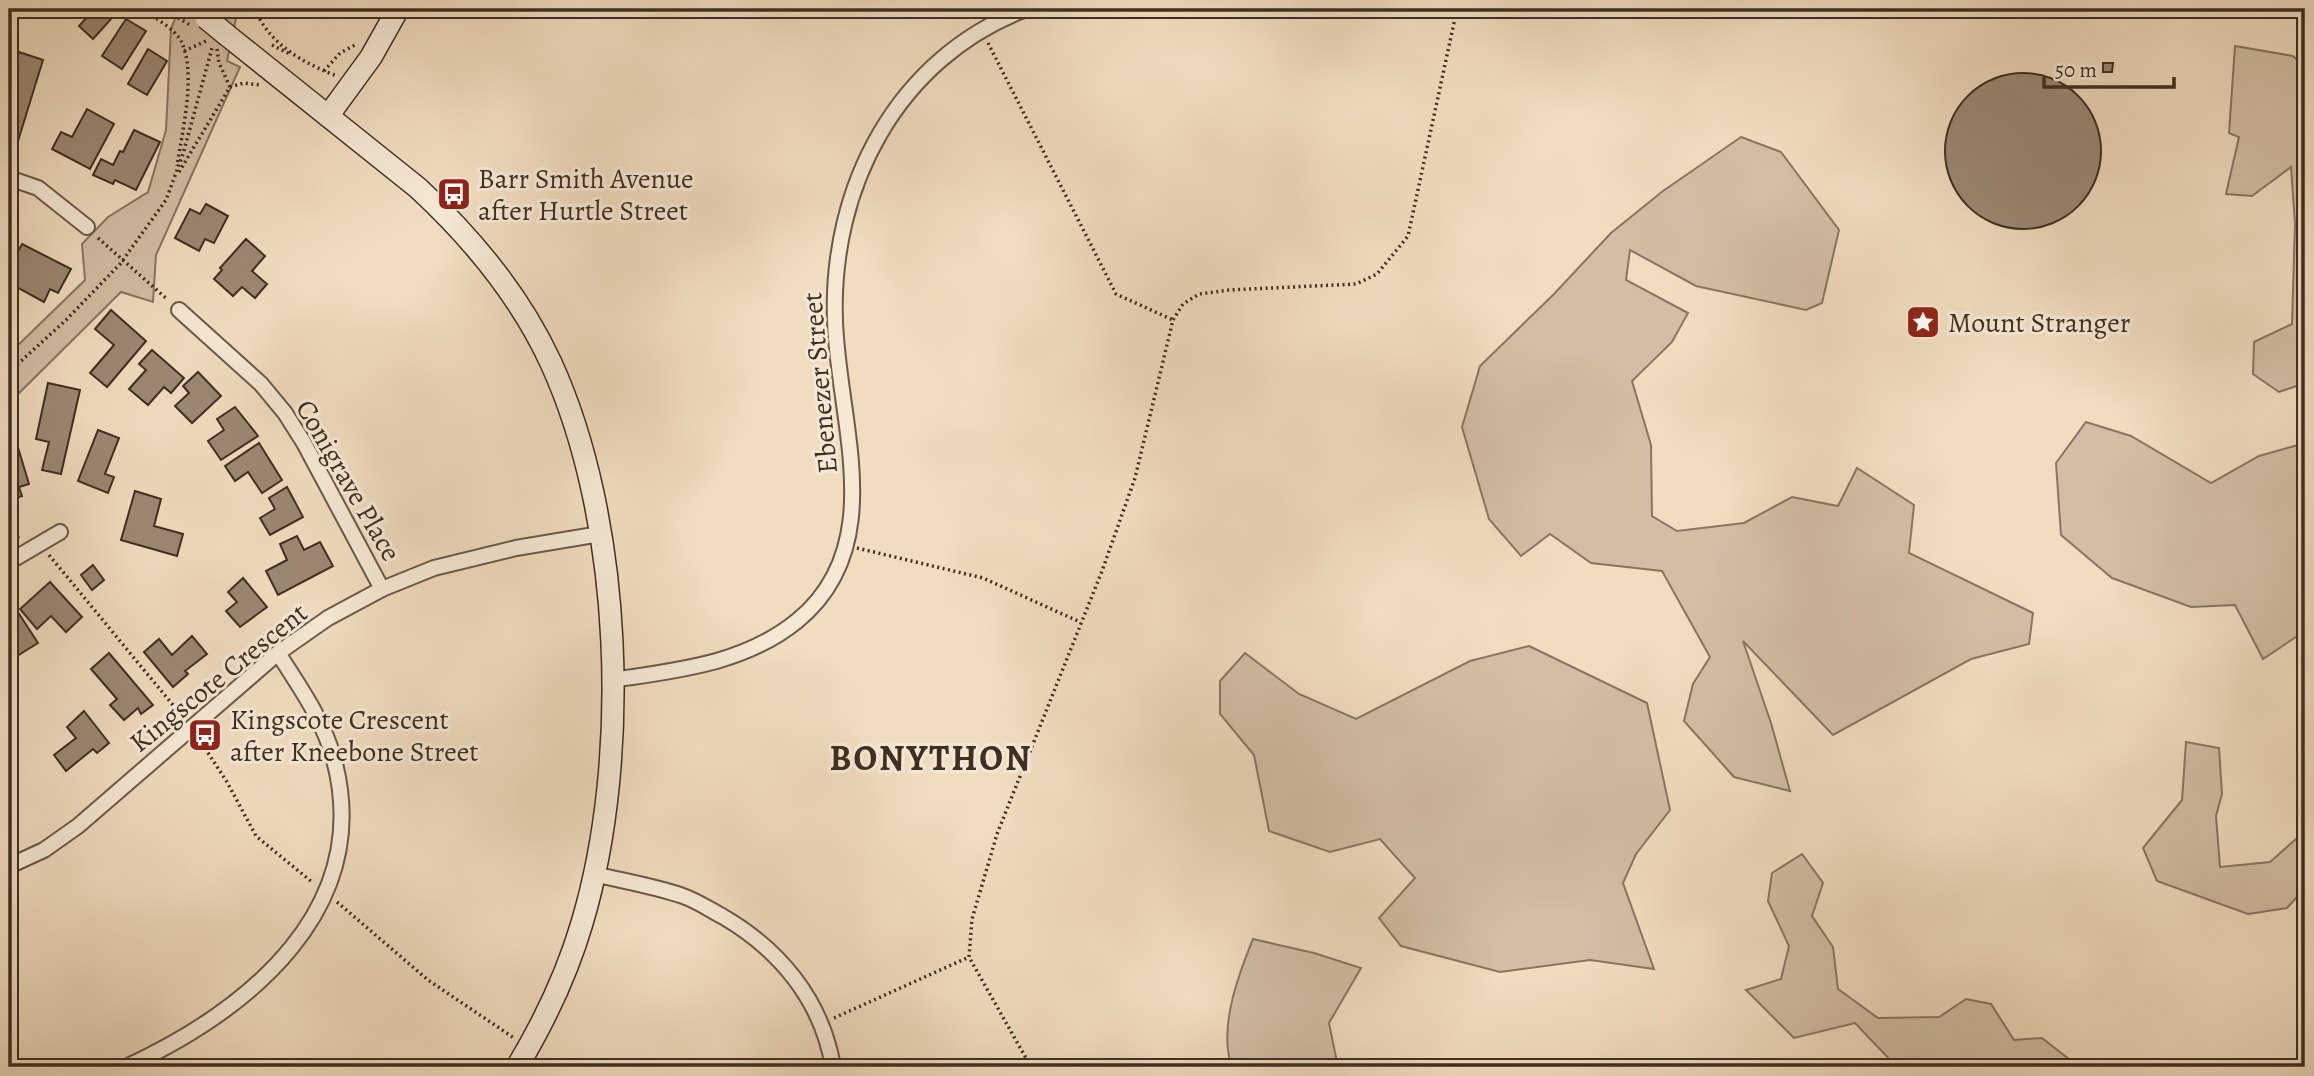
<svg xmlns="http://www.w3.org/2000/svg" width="2314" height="1076" font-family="Alegreya,serif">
  <rect width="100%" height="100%" fill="#f0dcbf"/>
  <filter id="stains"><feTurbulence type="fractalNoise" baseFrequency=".00286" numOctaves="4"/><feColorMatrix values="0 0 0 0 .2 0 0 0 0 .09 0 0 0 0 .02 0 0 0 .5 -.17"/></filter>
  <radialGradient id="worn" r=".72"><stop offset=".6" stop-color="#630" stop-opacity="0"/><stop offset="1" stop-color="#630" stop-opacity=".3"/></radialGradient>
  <g fill="#d2bea4" stroke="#887663" stroke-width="2">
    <polygon points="179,9 238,9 227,61 240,67 156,255 153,302 121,292 9,403 9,354 85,280 82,244 108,217 148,192 166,130 171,29"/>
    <polygon points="2235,46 2293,56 2305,67 2305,383 2279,392 2253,374 2254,342 2292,324 2295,224 2291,167 2252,196 2226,194 2239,137 2229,133"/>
    <polygon points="1741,137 1781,152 1839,230 1822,303 1806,310 1696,286 1630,250 1626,280 1688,313 1672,342 1632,381 1651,445 1652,516 1677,531 1744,523 1792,497 1838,506 1857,468 1914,505 1909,553 2033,613 2029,644 1971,659 1833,735 1743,641 1771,723 1790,791 1734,777 1684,721 1693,684 1710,657 1662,571 1591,563 1550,534 1521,556 1489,519 1462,427 1480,366 1554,294 1611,233 1663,191"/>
    <polygon points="2086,422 2131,436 2211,483 2259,456 2305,443 2305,631 2263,659 2235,605 2191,607 2112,578 2061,535 2056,463"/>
    <polygon points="1529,646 1647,703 1670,810 1636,854 1623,883 1654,969 1590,960 1500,972 1401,946 1379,918 1415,878 1380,839 1330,852 1269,831 1254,755 1220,714 1220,681 1245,653 1299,694 1356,719 1470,661"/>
    <polygon points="2186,742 2219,748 2222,794 2216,816 2220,867 2270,862 2305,831 2305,888 2287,908 2248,914 2157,881 2143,848 2182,800"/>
    <polygon points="1802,854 1823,883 1812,916 1833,947 1838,989 1878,1018 1939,1017 1966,999 1991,1004 2014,1040 2042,1038 2079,1067 1964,1067 1963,1064 1895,1065 1855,1023 1794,1038 1746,990 1781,979 1789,946 1768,901 1772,873"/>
    <path d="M 1253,939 L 1314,953 L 1361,968 L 1329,1023 L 1338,1067 L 1232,1067 C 1218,1029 1238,976 1253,939 Z"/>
  </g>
  <g fill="#9b8874" stroke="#3f2e22" stroke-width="2">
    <polygon points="86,9 120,9 93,39 79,26 91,13"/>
    <polygon points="126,19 146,31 122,69 102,56"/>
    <polygon points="148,49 167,61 147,95 128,84"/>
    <polygon points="19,52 43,60 18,141 9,138 9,84"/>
    <polygon points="2103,63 2113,63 2112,72 2103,72"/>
    <circle cx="2023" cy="151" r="78"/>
    <polygon points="87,109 114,124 90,169 52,149 61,132 72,137"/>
    <polygon points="134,130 160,142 136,190 115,180 113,184 93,175 101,159 113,165 120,151 123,152"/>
    <polygon points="206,204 228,216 214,243 205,239 199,251 175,238 190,209 200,214"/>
    <polygon points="9,220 18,225 9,242"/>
    <polygon points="246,239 265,256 252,271 267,284 255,298 242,287 233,296 214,279 222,270 220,268"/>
    <polygon points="22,244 71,269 58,293 50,289 44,302 9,283 9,269"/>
    <polygon points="111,310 146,341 107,387 90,373 114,345 95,329"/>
    <polygon points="152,350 184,378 171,393 164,387 148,405 129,389 146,370 139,364"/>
    <polygon points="198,372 221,396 192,423 175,406 189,393 183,386"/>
    <polygon points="48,383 80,390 61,474 42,470 49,442 36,439"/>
    <polygon points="235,407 258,436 221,460 208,441 224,430 217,419"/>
    <polygon points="98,430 119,438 105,474 114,477 108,493 78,481"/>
    <polygon points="13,431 29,484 19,487 22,496 9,500 9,433"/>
    <polygon points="259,443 282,480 262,493 248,472 235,481 225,466"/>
    <polygon points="287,487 303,517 270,535 260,518 275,509 269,498"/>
    <polygon points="135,491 161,499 154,526 183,534 177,556 121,540"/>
    <polygon points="297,536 304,550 320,542 333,566 278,595 266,571 287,560 280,544"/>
    <polygon points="93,565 104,580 92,590 81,575"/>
    <polygon points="243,578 267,607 240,627 226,611 237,602 228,592"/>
    <polygon points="50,582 82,617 66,632 51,616 37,629 20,609"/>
    <polygon points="10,600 38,643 12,659 9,654"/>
    <polygon points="192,636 207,654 185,671 188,674 173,687 144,652 159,639 172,655"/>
    <polygon points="109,653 153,705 141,714 138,708 124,720 110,705 117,699 91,669"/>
    <polygon points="84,711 109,743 97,753 93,749 66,771 54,755 76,738 67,727"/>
  </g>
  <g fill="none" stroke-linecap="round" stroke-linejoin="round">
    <g stroke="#6b5a49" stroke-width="18">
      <g id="street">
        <polyline points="9,178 38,188 87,227"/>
        <polyline points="179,310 261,384 285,413 304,443 382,589"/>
        <polyline points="9,562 60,532"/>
        <path d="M 613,680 C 678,670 744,664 797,621 C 890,545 838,422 835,321 C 830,187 897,58 1026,9"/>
        <polyline points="9,866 44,850 78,826 278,653 328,618 382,589 434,568 516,548 600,534"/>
        <path d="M 594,874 C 623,881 654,886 683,896 C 697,901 709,909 722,916 C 779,949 822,1000 833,1067"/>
        <path d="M 126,1067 C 249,1010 376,908 333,756 C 322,718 299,686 278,653"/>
      </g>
    </g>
    <g stroke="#3f2e22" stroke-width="24">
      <g id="secondary">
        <path d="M 228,36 L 418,188 C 472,238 520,296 551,363 C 623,520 631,759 582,923 C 567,974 544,1022 517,1067"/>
        <polyline points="328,116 371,57 398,9"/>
      </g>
    </g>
    <g stroke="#3f2e22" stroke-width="3.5" stroke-dasharray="2 3.5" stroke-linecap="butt">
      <path d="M 143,9 C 154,18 174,28 181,41 C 197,73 182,132 177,166"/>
      <polyline points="164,9 190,25"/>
      <path d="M 255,9 C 269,44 303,63 337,76"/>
      <polyline points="988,43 1116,294 1173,320"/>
      <polyline points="272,45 290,54"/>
      <polyline points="217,49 219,63 230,87"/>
      <polyline points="184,51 206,41"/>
      <polyline points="324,71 340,53 357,44"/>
      <polyline points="179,172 230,87 244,83 260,85"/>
      <polyline points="98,238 168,300"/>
      <polyline points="9,372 66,320 120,264 166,200 183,154 212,48"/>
      <polyline points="9,530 21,540"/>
      <polyline points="857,548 983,578 1080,622"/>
      <polyline points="49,555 182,716"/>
      <polyline points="199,739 227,782 256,836 312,882"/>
      <polyline points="337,902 428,980 514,1038"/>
      <polyline points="834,1018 969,957"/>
      <polyline points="541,1060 547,1067"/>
      <polyline points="1031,1067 969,957 972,919 997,834 1102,571 1135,478 1173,320 1183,304 1199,294 1229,290 1356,284 1377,274 1408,236 1457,9"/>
    </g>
    <use href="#street" stroke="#f5e8d5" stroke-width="14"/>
    <use href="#secondary" stroke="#f5e8d5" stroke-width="21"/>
    <g stroke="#3f2e22" stroke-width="24" stroke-linecap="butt">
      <polyline id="secondary-bridge" points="206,18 228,36"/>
    </g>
    <use href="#secondary-bridge" stroke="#f5e8d5" stroke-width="21"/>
  </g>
  <defs>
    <g id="bus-square" transform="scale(1.75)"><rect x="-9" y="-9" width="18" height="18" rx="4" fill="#8f2418" stroke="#f5e8d5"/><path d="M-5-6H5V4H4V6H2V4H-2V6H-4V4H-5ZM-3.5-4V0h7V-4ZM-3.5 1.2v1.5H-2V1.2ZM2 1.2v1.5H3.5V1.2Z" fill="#fff"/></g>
    <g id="sight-square" transform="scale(1.75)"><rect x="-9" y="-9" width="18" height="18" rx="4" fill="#8f2418" stroke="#f5e8d5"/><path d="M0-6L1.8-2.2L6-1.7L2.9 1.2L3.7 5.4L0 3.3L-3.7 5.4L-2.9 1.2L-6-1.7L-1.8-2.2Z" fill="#fff"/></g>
  </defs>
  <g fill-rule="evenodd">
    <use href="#bus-square" x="454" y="194"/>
    <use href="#sight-square" x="1923" y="322"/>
    <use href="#bus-square" x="205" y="735"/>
  </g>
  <g text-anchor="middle" stroke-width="6" stroke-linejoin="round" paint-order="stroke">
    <g font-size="28" fill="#3f2e22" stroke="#f5e8d5" text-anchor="start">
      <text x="478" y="188">Barr Smith Avenue<tspan x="478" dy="32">after Hurtle Street</tspan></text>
      <text x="1948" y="332">Mount Stranger</text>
      <text x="230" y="729">Kingscote Crescent<tspan x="230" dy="32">after Kneebone Street</tspan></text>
    </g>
    <g font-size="28" fill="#3f2e22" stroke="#f5e8d5">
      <text transform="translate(819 383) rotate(-95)" y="10">Ebenezer Street</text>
      <text transform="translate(349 480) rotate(60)" y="10">Conigrave Place</text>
      <text transform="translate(218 677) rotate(-39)" y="10">Kingscote Crescent</text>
    </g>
    <g font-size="35" font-weight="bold" letter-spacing="2" fill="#3f2e22" stroke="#f5e8d5">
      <text x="931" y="770">BONYTHON</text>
    </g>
  </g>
  <rect width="2314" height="1076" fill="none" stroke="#f0dcbf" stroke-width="35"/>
  <rect x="10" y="10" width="2293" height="1055" fill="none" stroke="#3f2e22" stroke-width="3.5"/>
  <rect x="18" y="18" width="2279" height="1041" fill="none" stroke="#3f2e22" stroke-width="2"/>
  <path d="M2044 77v10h130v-10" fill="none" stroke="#3f2e22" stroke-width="3.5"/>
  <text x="2055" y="77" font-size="21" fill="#3f2e22" stroke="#f5e8d5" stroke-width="5" paint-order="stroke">50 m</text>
  <rect width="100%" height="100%" filter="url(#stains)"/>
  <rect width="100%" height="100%" fill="url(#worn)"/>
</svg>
